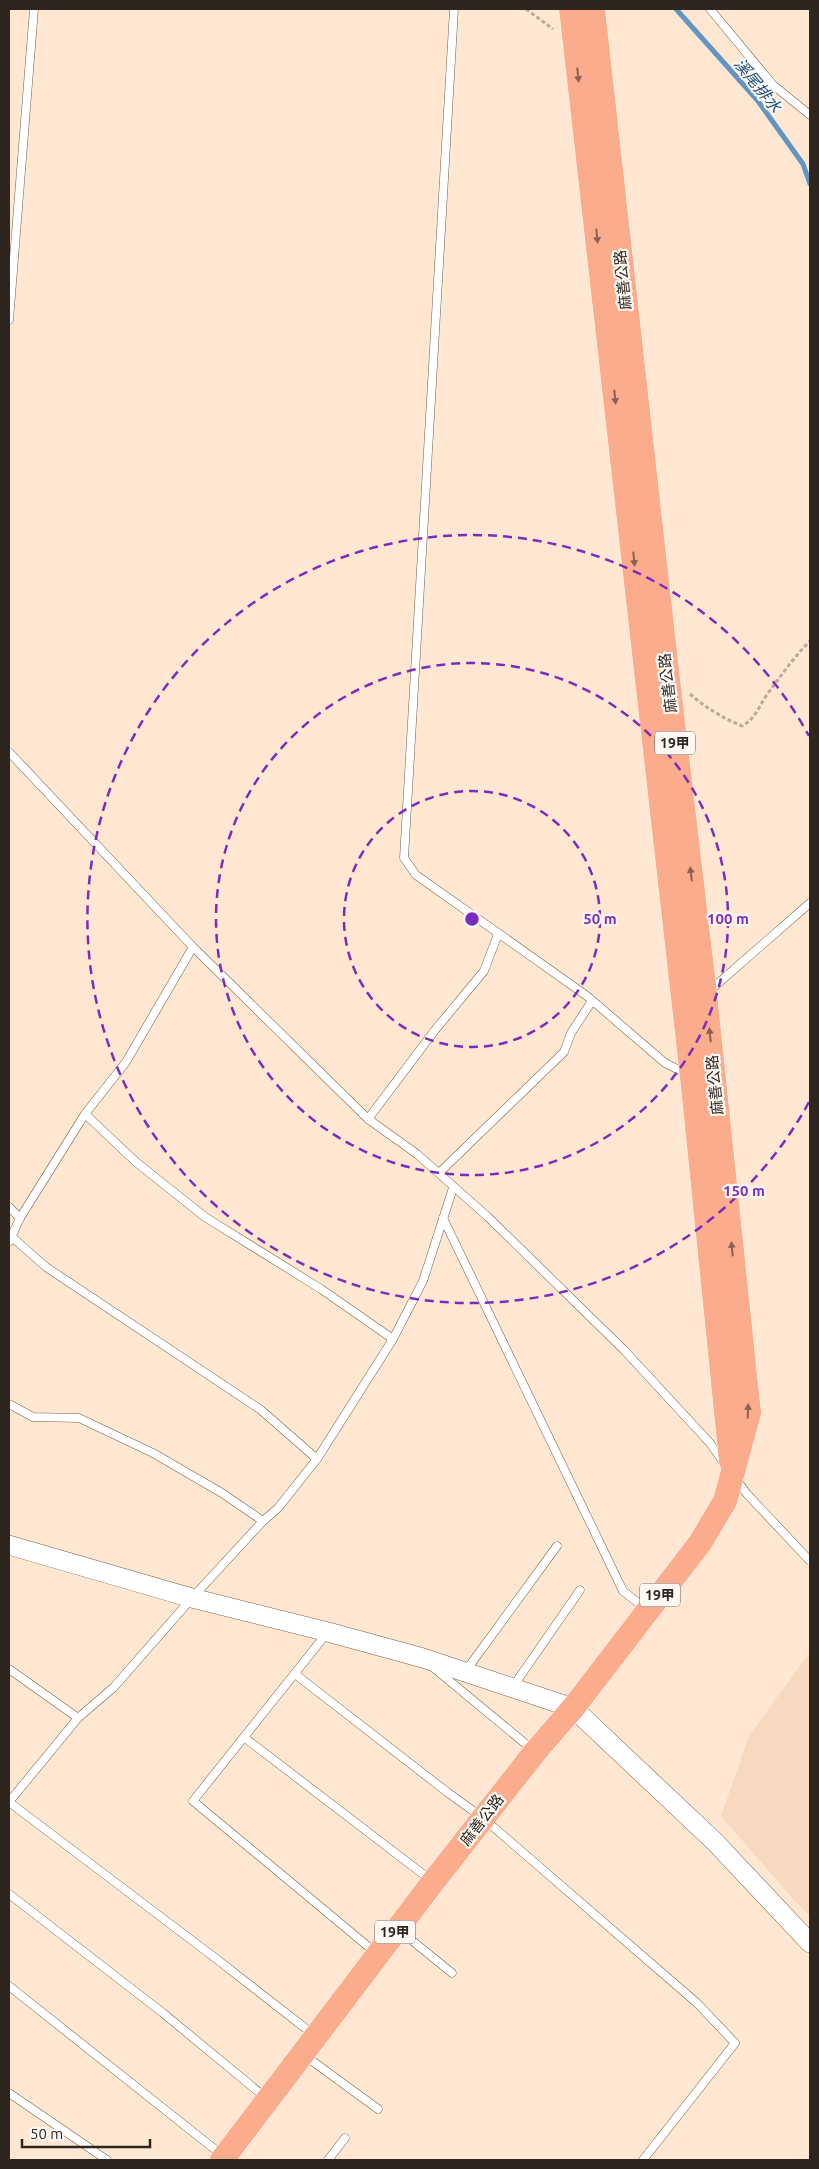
<svg xmlns="http://www.w3.org/2000/svg" width="819" height="2169" font-family="Ubuntu,'Noto Sans TC',sans-serif">
  <rect width="100%" height="100%" fill="#ffe7d1"/>
  <polygon fill="#f7d9bf" points="810,1652 810,1916 795,1901 721,1816 749,1736"/>
  <g fill="none" stroke-linecap="round" stroke-linejoin="round">
    <polyline stroke="#6294c4" stroke-width="5" points="676,9 758,101 803,164 810,184"/>
    <g stroke="#735f4c" stroke-width="9">
      <g id="service">
        <polyline points="454,9 404,858 416,875 587,996 665,1063 687,1074"/>
        <polyline points="710,9 773,85 810,115"/>
        <polyline points="9,320 34,9"/>
        <polyline points="9,752 193,947 368,1119 417,1154 488,1217 624,1350 710,1443 724,1463"/>
        <polyline points="708,992 810,903"/>
        <polyline points="85,1114 136,1162 205,1217 321,1289 393,1339"/>
        <polyline points="368,1119 435,1030 484,971 498,934"/>
        <polyline points="439,1173 564,1052 571,1033 592,1001"/>
        <polyline points="9,1207 20,1218"/>
        <polyline points="443,1218 623,1591 646,1609"/>
        <polyline points="12,1237 46,1267 261,1410 317,1459"/>
        <polyline points="9,1242 20,1218 85,1114 126,1062 193,947"/>
        <polyline points="9,1404 33,1417 79,1418 153,1453 222,1493 263,1521"/>
        <polyline points="736,1479 747,1494 810,1561"/>
        <polyline points="327,1633 193,1801 376,1953"/>
        <polyline points="434,1668 533,1750"/>
        <polyline points="9,1669 78,1718"/>
        <polyline points="465,1672 557,1546"/>
        <polyline points="295,1674 447,1792 483,1818 697,2003 735,2043 643,2160"/>
        <polyline points="512,1688 580,1590"/>
        <polyline points="245,1738 432,1881"/>
        <polyline points="9,1802 78,1718 114,1687 192,1598 263,1521 278,1508 317,1459 393,1339 423,1281 453,1188"/>
        <polyline points="9,1802 214,1957 314,2035"/>
        <polyline points="9,1894 163,2013 266,2098"/>
        <polyline points="399,1930 452,1973"/>
        <polyline points="9,1986 222,2155"/>
        <polyline points="304,2055 378,2109"/>
        <polyline points="9,2093 107,2160"/>
        <polyline points="328,2160 345,2138"/>
      </g>
    </g>
    <g stroke="#735f4c" stroke-width="20">
      <polyline id="tertiary" points="9,1545 192,1598 328,1632 423,1658 573,1708 715,1842 810,1943"/>
    </g>
    <g stroke="#fff" stroke-width="25">
      <g id="primary">
        <polyline points="571,9 692,1077 731,1461"/>
        <polyline points="222,2160 433,1882 535,1752 573,1708 700,1543 725,1501 749,1413 705,994 667,671 593,9"/>
      </g>
    </g>
    <g stroke="#bcaa98" stroke-width="3" stroke-dasharray="4 2.5" stroke-linecap="butt">
      <polyline points="526,9 553,29"/>
      <path d="M 690,694 C 706,708 723,718 742,726 C 755,719 758,708 766,696 C 780,677 793,658 810,641"/>
    </g>
    <use href="#service" stroke="#fff" stroke-width="8"/>
    <use href="#tertiary" stroke="#fff" stroke-width="19"/>
    <use href="#primary" stroke="#faac8c" stroke-width="24"/>
  </g>
  <defs><path id="oneway-solid" d="M-6-.8H1V-3.2L6.5 0L1 3.2V.8H-6Z" transform="scale(1.25)"/></defs>
  <g fill="#8a6250">
    <use href="#oneway-solid" transform="translate(578 75) rotate(84)"/>
    <use href="#oneway-solid" transform="translate(597 236) rotate(84)"/>
    <use href="#oneway-solid" transform="translate(615 397) rotate(84)"/>
    <use href="#oneway-solid" transform="translate(634 559) rotate(84)"/>
    <use href="#oneway-solid" transform="translate(691 874) rotate(-97)"/>
    <use href="#oneway-solid" transform="translate(710 1035) rotate(-96)"/>
    <use href="#oneway-solid" transform="translate(732 1249) rotate(-96)"/>
    <use href="#oneway-solid" transform="translate(748 1411) rotate(-88)"/>
  </g>
  <g fill="none" stroke="#7b2cbf" stroke-width="2.5" stroke-dasharray="9 6">
    <circle cx="472" cy="919" r="128"/>
    <circle cx="472" cy="919" r="256"/>
    <path d="M809 1102A384 384 0 1 1 809 736"/>
  </g>
  <g text-anchor="middle" stroke-width="4.5" stroke-linejoin="round" paint-order="stroke">
    <g fill="#fdf8f3" stroke="#6c655e" stroke-width="1">
      <rect x="655" y="731.5" width="40" height="23" rx="4"/>
      <rect x="640" y="1583.5" width="40" height="23" rx="4"/>
      <rect x="375" y="1920.5" width="40" height="23" rx="4"/>
    </g>
    <g font-size="14" font-weight="bold" fill="#2e261e">
      <text x="675" y="748">19甲</text>
      <text x="660" y="1600">19甲</text>
      <text x="395" y="1937">19甲</text>
    </g>
    <g font-size="15" fill="#2e261e" stroke="#fdf8f3">
      <text transform="translate(623 280) rotate(-96)" y="5">麻善公路</text>
      <text transform="translate(668 683) rotate(-97)" y="5">麻善公路</text>
      <text transform="translate(715 1085) rotate(-96)" y="5">麻善公路</text>
      <text transform="translate(482 1820) rotate(-52)" y="5">麻善公路</text>
    </g>
    <g font-size="16" font-style="italic" fill="#184e7d" stroke="#fdf8f3">
      <text transform="translate(758 85) rotate(51)" y="6">溪尾排水</text>
    </g>
  </g>
  <circle cx="472" cy="919" r="8" fill="#7b2cbf" stroke="#fdf8f3" stroke-width="2.5"/>
  <g font-size="15" text-anchor="middle" font-weight="bold" fill="#7b2cbf" stroke="#fdf8f3" stroke-width="4.5" stroke-linejoin="round" paint-order="stroke">
    <text x="600" y="924">50 m</text>
    <text x="728" y="924">100 m</text>
    <text x="744" y="1196">150 m</text>
  </g>
  <rect width="819" height="2169" fill="none" stroke="#2e261e" stroke-width="20"/>
  <path d="M22 2139v8h128v-8" fill="none" stroke="#2e261e" stroke-width="2.5"/>
  <text x="30" y="2139" font-size="15" fill="#2e261e" stroke="#fdf8f3" stroke-width="4" paint-order="stroke">50 m</text>
</svg>
